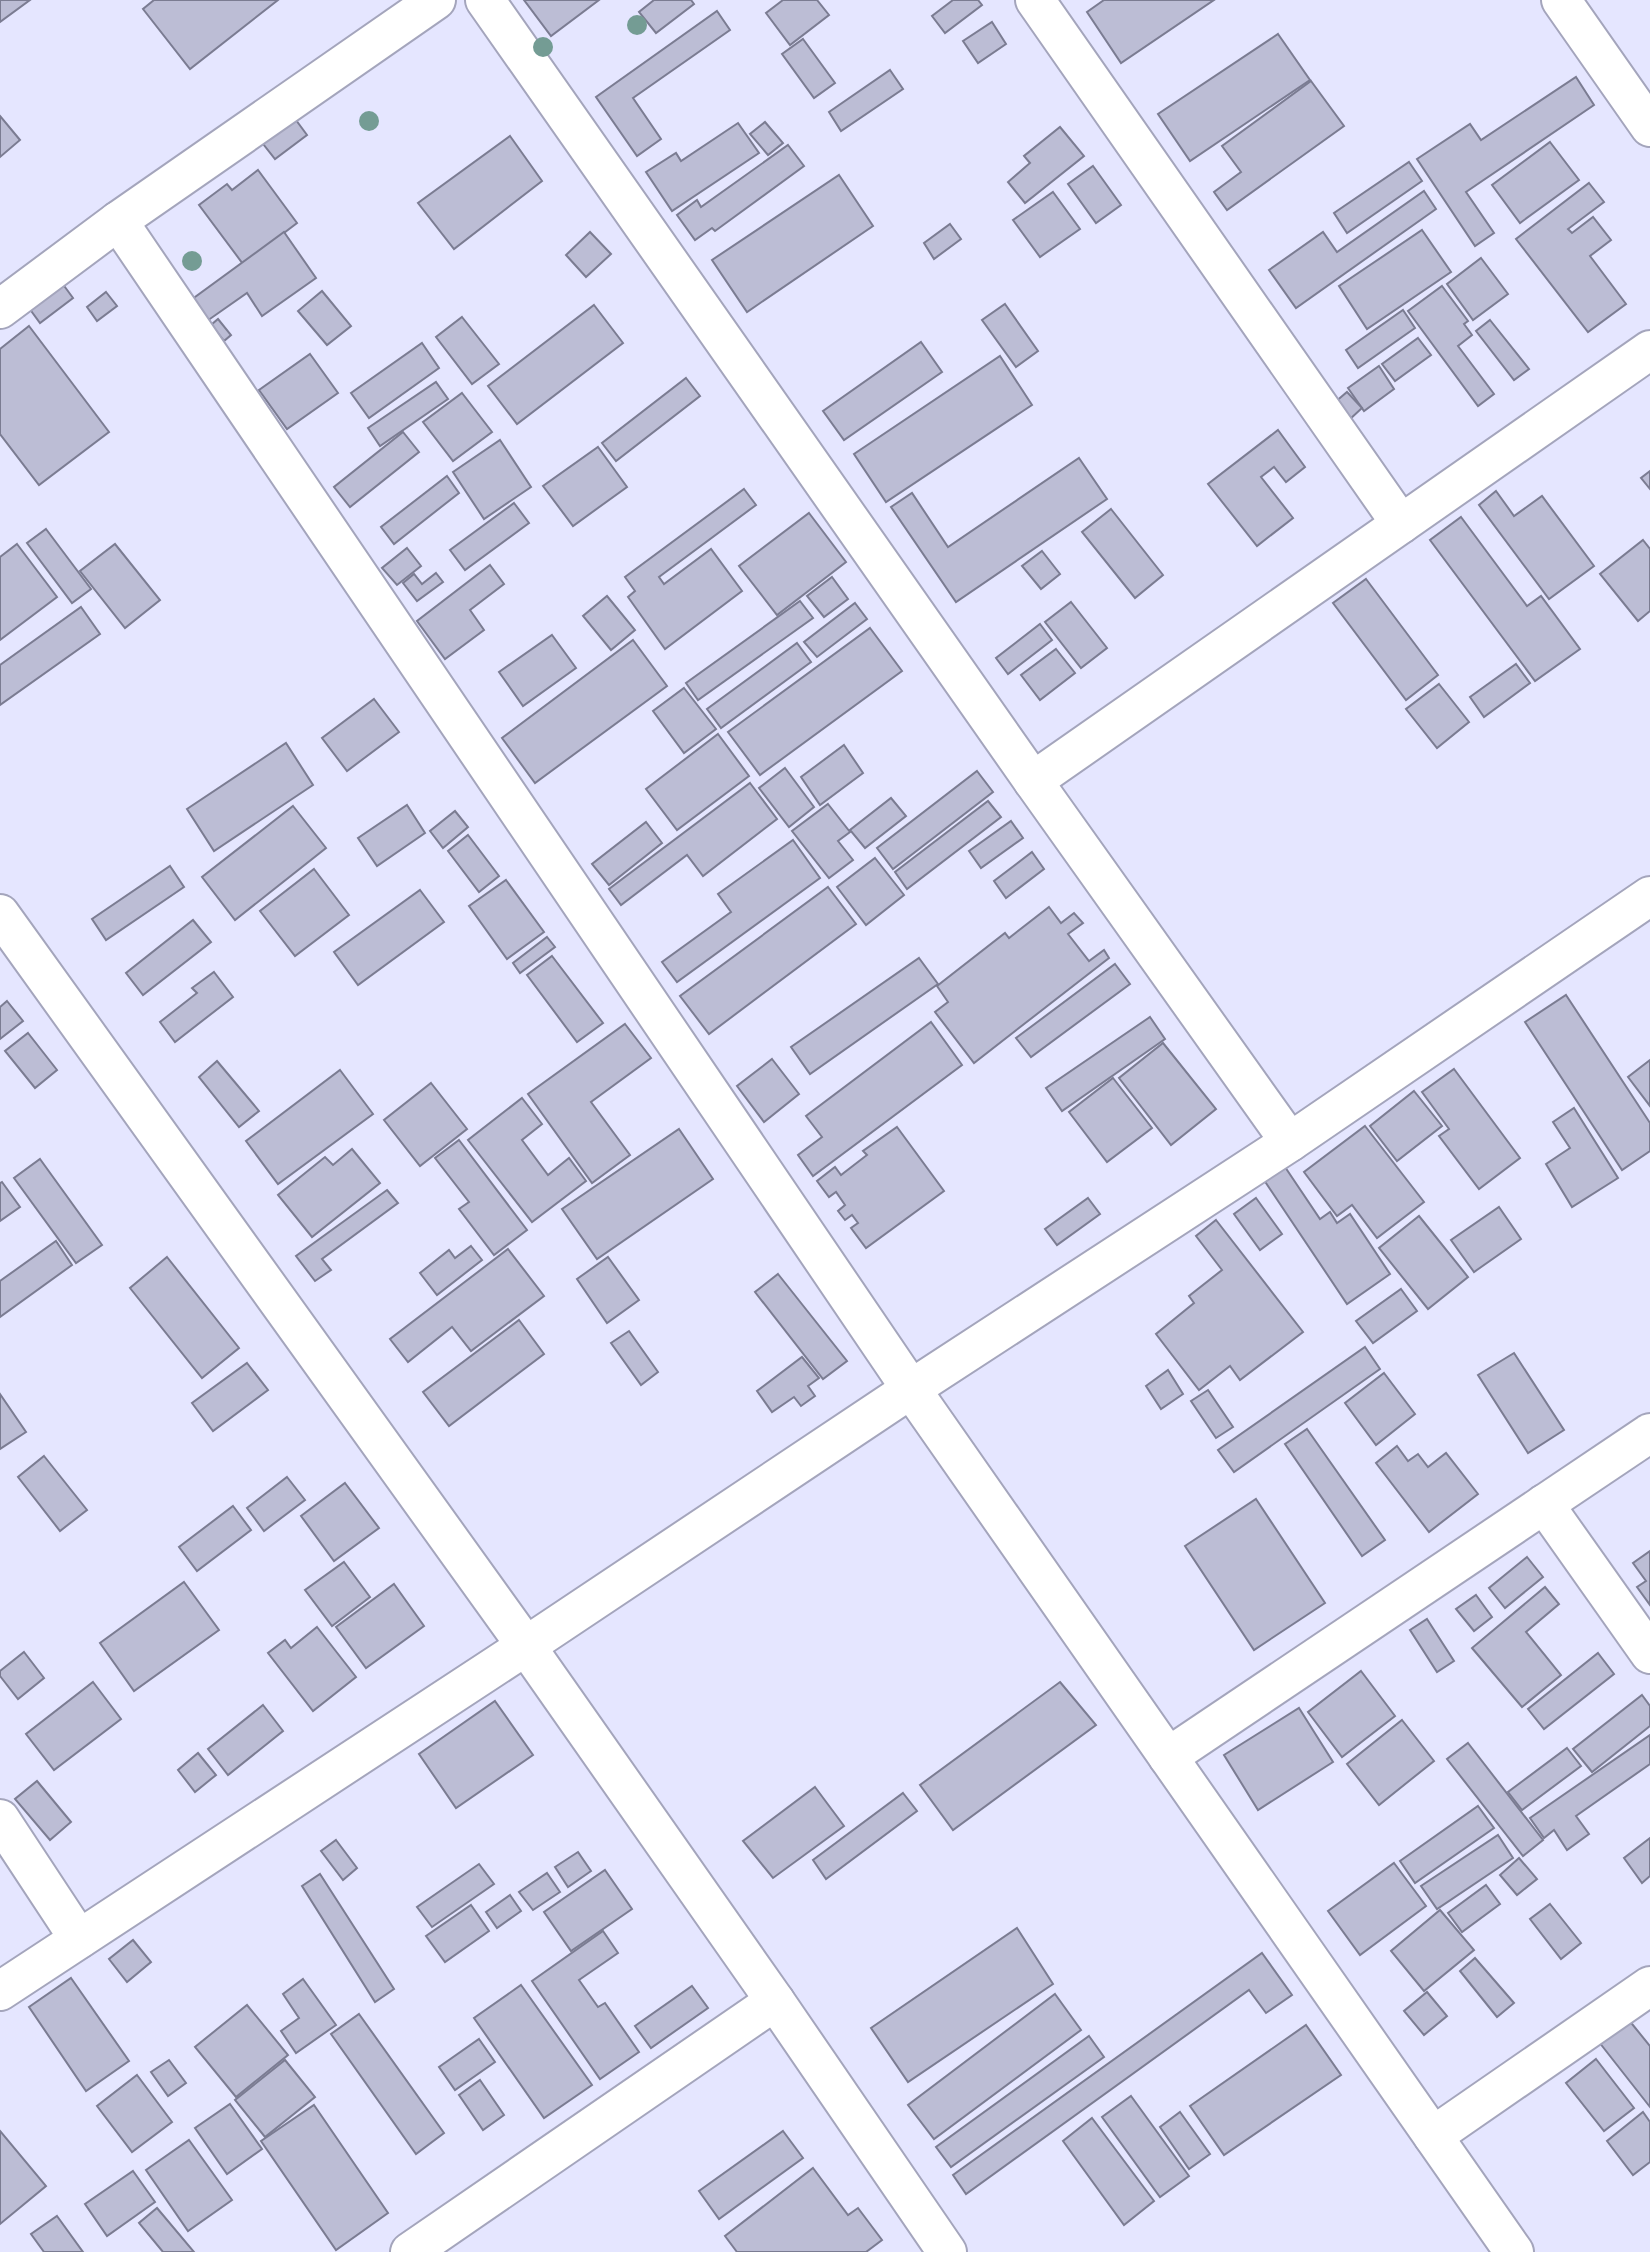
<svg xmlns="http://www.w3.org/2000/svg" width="1650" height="2252" font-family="'Playfair Display',serif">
  <rect width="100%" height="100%" fill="#e5e6ff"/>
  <g fill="#bcbdd5" stroke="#7b7c92" stroke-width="2">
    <polygon points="0,0 30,0 0,22"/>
    <polygon points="154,0 278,0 190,69 143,9"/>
    <polygon points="524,0 599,0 551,36"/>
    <polygon points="654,0 691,0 694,4 656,33 639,12"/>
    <polygon points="783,0 817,0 829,15 790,45 766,13"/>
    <polygon points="953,0 978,0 982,5 945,33 932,16"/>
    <polygon points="1104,0 1214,0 1121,63 1087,12"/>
    <polygon points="717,11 730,30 633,98 661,139 637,156 596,97"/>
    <polygon points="992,22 1006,44 978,63 963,41"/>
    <polygon points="1278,34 1310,80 1190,161 1158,114"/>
    <polygon points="803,39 835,83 814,98 782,54"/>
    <polygon points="890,70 903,89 841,131 829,112"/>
    <polygon points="1576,77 1594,105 1466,192 1494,233 1475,246 1417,159 1470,124 1481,140"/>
    <polygon points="1311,81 1344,126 1227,210 1214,192 1241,172 1222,146"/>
    <polygon points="0,116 20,140 0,157"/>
    <polygon points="293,116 307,135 275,159 260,140"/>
    <polygon points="765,122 783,143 768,155 750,134"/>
    <polygon points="738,123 759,153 672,211 646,172 676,153 681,161"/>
    <polygon points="1060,127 1084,156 1025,203 1008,182 1030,163 1024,156"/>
    <polygon points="510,136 542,181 454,249 418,203"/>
    <polygon points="1550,142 1579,180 1520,223 1492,185"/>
    <polygon points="788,145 804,166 715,231 712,228 695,240 677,215 697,200 701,207"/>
    <polygon points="1409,162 1422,181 1347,233 1334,213"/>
    <polygon points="1093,166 1121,205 1096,223 1068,184"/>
    <polygon points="258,170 297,223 243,264 199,205 227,184 232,190"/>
    <polygon points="839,175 873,226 747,312 712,260"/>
    <polygon points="1589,183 1604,202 1568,229 1572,233 1593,217 1611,240 1590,256 1626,304 1588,332 1516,239"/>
    <polygon points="1424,191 1436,209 1296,308 1269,270 1323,232 1337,252"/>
    <polygon points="1053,192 1080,229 1040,257 1013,220"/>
    <polygon points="950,224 961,239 934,259 924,243"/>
    <polygon points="1422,230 1451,272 1367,329 1339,286"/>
    <polygon points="284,232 316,278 262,316 247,293 207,321 191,300"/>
    <polygon points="590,232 611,254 586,277 566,255"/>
    <polygon points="1481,258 1508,294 1473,320 1447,284"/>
    <polygon points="62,283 73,298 40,323 29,308"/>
    <polygon points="1442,286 1468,321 1464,324 1472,335 1458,346 1494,394 1478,406 1408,311"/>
    <polygon points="322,291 351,326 327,345 298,311"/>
    <polygon points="106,292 117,306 97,321 87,307"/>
    <polygon points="1005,304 1038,351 1016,367 982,320"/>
    <polygon points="594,305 623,343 517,424 488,386"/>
    <polygon points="1403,310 1415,328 1358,368 1346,350"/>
    <polygon points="462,317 499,364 472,384 436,337"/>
    <polygon points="218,319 231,335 224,341 211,325"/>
    <polygon points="1490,320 1529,369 1514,380 1476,331"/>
    <polygon points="29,326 109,432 39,485 0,434 0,349"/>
    <polygon points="1418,338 1431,355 1395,381 1382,364"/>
    <polygon points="921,342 942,372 844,440 823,411"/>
    <polygon points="422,343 439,368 369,418 351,393"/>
    <polygon points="310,354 338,393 287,429 259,390"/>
    <polygon points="1000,356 1032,405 886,502 854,454"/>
    <polygon points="1379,366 1394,389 1364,411 1348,388"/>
    <polygon points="686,378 700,396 616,461 602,443"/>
    <polygon points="436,382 448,399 380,446 368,428"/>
    <polygon points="1347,392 1362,408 1349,420 1334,403"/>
    <polygon points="462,393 492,432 453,461 423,422"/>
    <polygon points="1278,430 1305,467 1286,482 1274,467 1261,477 1293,518 1257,546 1208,484"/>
    <polygon points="403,432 419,452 350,507 334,487"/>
    <polygon points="500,440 531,487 484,519 453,472"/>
    <polygon points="598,447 627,487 573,526 543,486"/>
    <polygon points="1079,458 1107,499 956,602 891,507 912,493 948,547"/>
    <polygon points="1650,471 1650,489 1641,478"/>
    <polygon points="447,476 459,493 394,544 381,527"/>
    <polygon points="744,489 756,505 659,577 664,584 711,549 742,591 665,649 628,597 635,591 625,577"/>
    <polygon points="1496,491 1514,516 1542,496 1594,566 1549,599 1479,505"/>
    <polygon points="514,503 529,523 465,570 450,550"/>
    <polygon points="1111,509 1163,575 1135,598 1082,532"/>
    <polygon points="809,513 846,562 777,615 739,566"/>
    <polygon points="1461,517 1527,606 1541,596 1580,649 1535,681 1430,540"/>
    <polygon points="46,529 91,589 72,603 27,543"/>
    <polygon points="1643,540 1650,549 1650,611 1638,621 1600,574"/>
    <polygon points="17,544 57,597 0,640 0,557"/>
    <polygon points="115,544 160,600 125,628 80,571"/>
    <polygon points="407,548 421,566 397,585 382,568"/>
    <polygon points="1042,551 1060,574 1041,589 1022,566"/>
    <polygon points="490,565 504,584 470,610 484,630 445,659 417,621"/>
    <polygon points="436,573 443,582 417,601 403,583 414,574 422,584"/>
    <polygon points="832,577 848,599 824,617 807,596"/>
    <polygon points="1366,579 1438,675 1406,700 1333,603"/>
    <polygon points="607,596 635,630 611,650 583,616"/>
    <polygon points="800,601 813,618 698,700 686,683"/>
    <polygon points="1071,602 1107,648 1081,668 1045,622"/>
    <polygon points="855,603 867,619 817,657 804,642"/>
    <polygon points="81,607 100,634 0,705 0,665"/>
    <polygon points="1040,624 1052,640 1008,674 996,658"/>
    <polygon points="870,628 902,671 760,775 728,732"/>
    <polygon points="552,635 576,668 523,706 499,672"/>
    <polygon points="633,640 667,686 535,783 502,738"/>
    <polygon points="797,643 811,662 721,728 707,709"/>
    <polygon points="1056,649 1075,673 1040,700 1021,675"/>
    <polygon points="1516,664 1530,683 1484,717 1470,697"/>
    <polygon points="1439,684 1469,722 1437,748 1406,709"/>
    <polygon points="684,688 716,729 684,753 653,711"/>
    <polygon points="374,699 399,732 347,771 322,738"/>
    <polygon points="718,734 749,776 677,830 646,789"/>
    <polygon points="286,743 313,785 214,851 187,809"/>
    <polygon points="844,745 863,773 820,805 801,777"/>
    <polygon points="785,768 814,807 789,827 759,788"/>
    <polygon points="977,771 993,792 893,869 877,848"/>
    <polygon points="750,783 777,819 703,876 687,855 621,905 609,889"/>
    <polygon points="891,798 906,816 865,848 850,830"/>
    <polygon points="988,801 1001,817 907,889 895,872"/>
    <polygon points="828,804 850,832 838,841 853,860 829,878 792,831"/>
    <polygon points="407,805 425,833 377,866 358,838"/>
    <polygon points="293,806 326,848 235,920 202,877"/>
    <polygon points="455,811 468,827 443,848 430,831"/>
    <polygon points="1011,821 1023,838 981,868 969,851"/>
    <polygon points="646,822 662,843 609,885 592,864"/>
    <polygon points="468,835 499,876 479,892 448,851"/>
    <polygon points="793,840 820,878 677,982 662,962 731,912 718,894"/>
    <polygon points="1032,852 1044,869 1006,898 994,881"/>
    <polygon points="875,858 904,895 866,925 837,887"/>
    <polygon points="170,866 184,887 106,940 92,919"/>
    <polygon points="314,869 349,915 295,956 260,911"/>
    <polygon points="506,880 544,932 507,959 469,906"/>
    <polygon points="828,887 856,924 709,1034 680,996"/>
    <polygon points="420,890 444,922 358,985 334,952"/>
    <polygon points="1049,907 1061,923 1074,913 1083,923 1068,934 1089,961 1104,950 1109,958 974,1063 935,1012 948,1002 937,986 1005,933 1009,938"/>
    <polygon points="193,920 211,942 143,995 126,973"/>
    <polygon points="547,937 555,947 520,973 513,963"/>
    <polygon points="552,956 603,1023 577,1042 527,975"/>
    <polygon points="919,958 938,984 810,1074 791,1047"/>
    <polygon points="1115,964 1130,984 1031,1057 1016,1038"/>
    <polygon points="214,972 233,997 175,1042 160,1022 197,993 192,988"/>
    <polygon points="1566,995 1650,1123 1650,1151 1622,1170 1525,1022"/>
    <polygon points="7,1001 23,1021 0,1039 0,1007"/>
    <polygon points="1150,1017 1165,1039 1062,1111 1046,1088"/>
    <polygon points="931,1022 962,1065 813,1176 798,1155 822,1137 806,1116"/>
    <polygon points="625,1024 651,1058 591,1102 630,1155 592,1183 528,1094"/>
    <polygon points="28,1033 57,1070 35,1088 5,1051"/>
    <polygon points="1163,1043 1216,1109 1171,1145 1119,1078"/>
    <polygon points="772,1059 799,1094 764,1122 737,1086"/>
    <polygon points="1650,1060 1650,1106 1628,1077"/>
    <polygon points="217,1061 259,1111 239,1127 199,1077"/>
    <polygon points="1454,1069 1520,1158 1479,1189 1439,1136 1449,1129 1422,1092"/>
    <polygon points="340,1070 373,1114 278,1184 246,1141"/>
    <polygon points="1113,1078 1152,1128 1107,1162 1069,1112"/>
    <polygon points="431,1083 467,1129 420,1166 384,1120"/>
    <polygon points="1414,1091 1442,1126 1397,1161 1370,1126"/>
    <polygon points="522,1098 542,1124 522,1140 548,1175 569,1158 586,1181 532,1222 468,1140"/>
    <polygon points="1574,1108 1618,1178 1572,1207 1546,1164 1570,1148 1553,1122"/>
    <polygon points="1365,1126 1424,1202 1377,1238 1352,1205 1337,1216 1304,1172"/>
    <polygon points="897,1127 944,1191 866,1248 851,1228 858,1223 852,1215 845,1220 838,1211 845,1205 836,1192 829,1197 817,1181 835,1167 841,1175 867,1155 863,1151"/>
    <polygon points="679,1129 713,1179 597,1259 562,1209"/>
    <polygon points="459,1140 527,1230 494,1255 459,1209 469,1202 435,1158"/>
    <polygon points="352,1149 380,1183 312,1237 278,1195 325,1157 333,1165"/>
    <polygon points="40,1159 102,1245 76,1263 14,1178"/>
    <polygon points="1283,1164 1320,1219 1330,1212 1337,1223 1350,1214 1390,1274 1347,1304 1262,1177"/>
    <polygon points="2,1182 20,1207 0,1221 0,1183"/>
    <polygon points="387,1190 398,1203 322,1259 331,1270 315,1281 296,1256"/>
    <polygon points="1088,1198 1100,1214 1057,1245 1045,1229"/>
    <polygon points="1256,1198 1282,1234 1260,1250 1234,1214"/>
    <polygon points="1499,1207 1521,1239 1474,1272 1451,1240"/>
    <polygon points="1419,1216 1468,1277 1428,1309 1379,1248"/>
    <polygon points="1216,1220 1303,1332 1240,1380 1230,1366 1199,1390 1156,1334 1194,1303 1189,1296 1222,1270 1196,1236"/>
    <polygon points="56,1241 72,1265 0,1317 0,1281"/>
    <polygon points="471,1246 482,1260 437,1295 420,1273 449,1250 455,1258"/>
    <polygon points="508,1249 544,1296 471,1351 452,1327 408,1362 390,1339"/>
    <polygon points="167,1257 239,1348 202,1378 130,1288"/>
    <polygon points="608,1257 639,1300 607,1323 577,1279"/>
    <polygon points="778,1274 847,1361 823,1379 755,1292"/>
    <polygon points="1401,1289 1417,1311 1373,1343 1356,1321"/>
    <polygon points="519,1320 544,1354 449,1426 423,1392"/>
    <polygon points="629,1331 658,1372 641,1385 611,1343"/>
    <polygon points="1365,1347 1380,1369 1234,1472 1218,1450"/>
    <polygon points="1514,1353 1564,1430 1528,1453 1478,1375"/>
    <polygon points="802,1357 819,1378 808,1386 815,1396 801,1406 794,1397 772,1412 757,1391"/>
    <polygon points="247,1363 268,1390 213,1431 192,1403"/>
    <polygon points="1168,1370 1183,1394 1161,1409 1146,1386"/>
    <polygon points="1384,1373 1415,1414 1376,1445 1345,1403"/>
    <polygon points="1208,1390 1233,1427 1216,1438 1191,1401"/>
    <polygon points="0,1394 26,1432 0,1449"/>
    <polygon points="1307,1429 1385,1540 1362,1556 1285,1444"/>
    <polygon points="1397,1446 1408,1461 1418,1454 1428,1467 1446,1453 1478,1494 1429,1532 1376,1463"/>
    <polygon points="44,1456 87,1510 60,1531 18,1477"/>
    <polygon points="287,1477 305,1500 264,1531 247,1508"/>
    <polygon points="345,1483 379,1528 334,1561 301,1516"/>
    <polygon points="1256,1499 1325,1603 1254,1650 1185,1546"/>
    <polygon points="233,1506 251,1530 197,1571 179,1547"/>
    <polygon points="1650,1551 1650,1605 1637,1587 1646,1581 1633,1563"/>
    <polygon points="1527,1557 1543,1577 1505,1608 1489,1588"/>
    <polygon points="344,1562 370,1597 332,1626 305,1590"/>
    <polygon points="184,1582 219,1630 134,1691 100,1643"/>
    <polygon points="394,1584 424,1626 366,1668 336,1627"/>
    <polygon points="1545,1587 1559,1604 1526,1632 1561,1675 1522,1707 1472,1648"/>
    <polygon points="1476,1595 1492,1617 1474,1631 1456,1609"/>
    <polygon points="1427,1619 1454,1661 1437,1672 1410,1630"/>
    <polygon points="317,1627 356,1677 313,1711 268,1653 285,1640 291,1648"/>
    <polygon points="24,1652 44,1678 18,1699 0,1676 0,1671"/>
    <polygon points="1598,1653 1614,1674 1544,1729 1528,1709"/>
    <polygon points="1361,1671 1395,1716 1342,1757 1308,1712"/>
    <polygon points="93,1682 121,1719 54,1770 26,1734"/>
    <polygon points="1060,1682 1096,1725 953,1830 920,1785"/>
    <polygon points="1642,1695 1650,1706 1650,1726 1592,1772 1573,1749"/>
    <polygon points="495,1701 533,1755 456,1808 419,1754"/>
    <polygon points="263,1705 283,1731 228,1775 208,1749"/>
    <polygon points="1299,1708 1333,1762 1258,1810 1224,1755"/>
    <polygon points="1402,1720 1434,1761 1379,1805 1347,1764"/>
    <polygon points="1650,1735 1650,1764 1576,1816 1589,1834 1567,1850 1554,1830 1544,1838 1530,1818"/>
    <polygon points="1468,1743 1543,1840 1523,1856 1447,1759"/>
    <polygon points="1567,1748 1581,1766 1522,1810 1508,1792"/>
    <polygon points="198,1753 216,1775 195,1792 178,1770"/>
    <polygon points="37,1781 71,1822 50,1840 15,1799"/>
    <polygon points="815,1787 844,1826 773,1878 743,1841"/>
    <polygon points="903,1793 917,1811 826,1879 813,1860"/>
    <polygon points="1478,1806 1494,1828 1415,1883 1400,1861"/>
    <polygon points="1498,1835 1513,1858 1437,1909 1421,1886"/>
    <polygon points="1650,1838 1650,1876 1642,1883 1624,1858"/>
    <polygon points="336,1840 357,1868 343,1880 321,1851"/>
    <polygon points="578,1852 591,1871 568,1887 555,1867"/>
    <polygon points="1519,1858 1537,1879 1517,1895 1500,1875"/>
    <polygon points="1394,1863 1426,1906 1360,1955 1328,1911"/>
    <polygon points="479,1864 494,1884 432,1927 417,1907"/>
    <polygon points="605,1870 632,1909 571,1951 544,1912"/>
    <polygon points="547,1873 560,1892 533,1910 519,1892"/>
    <polygon points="320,1874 394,1989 375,2002 302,1886"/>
    <polygon points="1486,1885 1500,1904 1462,1932 1448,1913"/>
    <polygon points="510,1895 521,1911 497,1928 486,1912"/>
    <polygon points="1550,1904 1581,1943 1561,1959 1530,1919"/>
    <polygon points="471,1905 489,1931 445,1962 426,1936"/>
    <polygon points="1440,1910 1474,1950 1424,1991 1391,1951"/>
    <polygon points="1017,1928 1053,1984 908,2082 871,2028"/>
    <polygon points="603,1931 618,1953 579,1980 598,2007 605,2003 639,2052 600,2079 532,1981"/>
    <polygon points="133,1940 151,1962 127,1982 109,1959"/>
    <polygon points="1262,1953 1292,1995 1266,2013 1249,1990 966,2194 953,2175"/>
    <polygon points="1475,1958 1514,2003 1497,2017 1460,1971"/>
    <polygon points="71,1978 129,2061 86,2091 29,2007"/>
    <polygon points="303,1979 336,2025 296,2053 281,2031 299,2018 283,1994"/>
    <polygon points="521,1985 592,2085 544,2118 474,2018"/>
    <polygon points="692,1986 708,2008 651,2048 635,2026"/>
    <polygon points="1427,1992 1447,2016 1424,2035 1404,2011"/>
    <polygon points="1055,1994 1081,2030 934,2139 908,2105"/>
    <polygon points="247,2005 288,2055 236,2097 195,2047"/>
    <polygon points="359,2014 444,2133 416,2154 331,2034"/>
    <polygon points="1628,2019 1650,2046 1650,2107 1599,2042"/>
    <polygon points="1306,2025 1341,2075 1224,2155 1190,2106"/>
    <polygon points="1089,2036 1104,2057 951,2167 936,2147"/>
    <polygon points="479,2039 495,2062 455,2090 439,2067"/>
    <polygon points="1596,2059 1634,2108 1604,2131 1566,2083"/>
    <polygon points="169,2060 186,2083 168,2096 151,2072"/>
    <polygon points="285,2060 315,2097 265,2137 235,2100"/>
    <polygon points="137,2075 172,2122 132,2152 97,2106"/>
    <polygon points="480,2080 504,2115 483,2130 459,2095"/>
    <polygon points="1131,2096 1189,2176 1160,2197 1102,2117"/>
    <polygon points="230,2104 262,2149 227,2174 195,2128"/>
    <polygon points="314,2105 388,2213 336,2250 261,2141"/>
    <polygon points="1180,2112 1210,2154 1189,2169 1160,2127"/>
    <polygon points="1643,2112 1650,2122 1650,2162 1633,2175 1607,2141"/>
    <polygon points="1092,2118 1154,2201 1124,2225 1063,2141"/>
    <polygon points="0,2131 46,2186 0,2224"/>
    <polygon points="783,2131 803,2158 719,2219 699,2191"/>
    <polygon points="189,2140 232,2200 188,2231 146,2170"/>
    <polygon points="813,2168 848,2215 858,2208 882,2240 866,2252 737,2252 725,2236"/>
    <polygon points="133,2171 155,2202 107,2236 85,2204"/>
    <polygon points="157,2208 194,2252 163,2252 139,2223"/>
    <polygon points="57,2216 83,2252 44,2252 31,2234"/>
  </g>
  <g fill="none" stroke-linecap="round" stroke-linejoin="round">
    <g stroke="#a4a5bc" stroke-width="42">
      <g id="street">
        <polyline points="485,0 1033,781 1290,1142"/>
        <polyline points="1035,0 1401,524"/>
        <polyline points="1561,0 1650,127"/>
        <polyline points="118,221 911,1389 1514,2252"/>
        <polyline points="0,309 118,221 436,0"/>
        <polyline points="1033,781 1650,350"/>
        <polyline points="0,914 526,1646 775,2001 947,2252"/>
        <polyline points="1544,1504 1650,1654"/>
        <polyline points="1168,1757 1650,1433"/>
        <polyline points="0,1819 79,1939"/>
        <polyline points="0,1991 526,1646 911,1389 1290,1142 1650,896"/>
        <polyline points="1433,2136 1650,1986"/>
        <polyline points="410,2252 775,2001"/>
      </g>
    </g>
    <use href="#street" stroke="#fff" stroke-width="38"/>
  </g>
  <g fill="#749c94">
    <circle cx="637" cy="25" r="10"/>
    <circle cx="543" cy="47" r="10"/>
    <circle cx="369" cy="121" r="10"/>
    <circle cx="192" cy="261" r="10"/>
  </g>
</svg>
